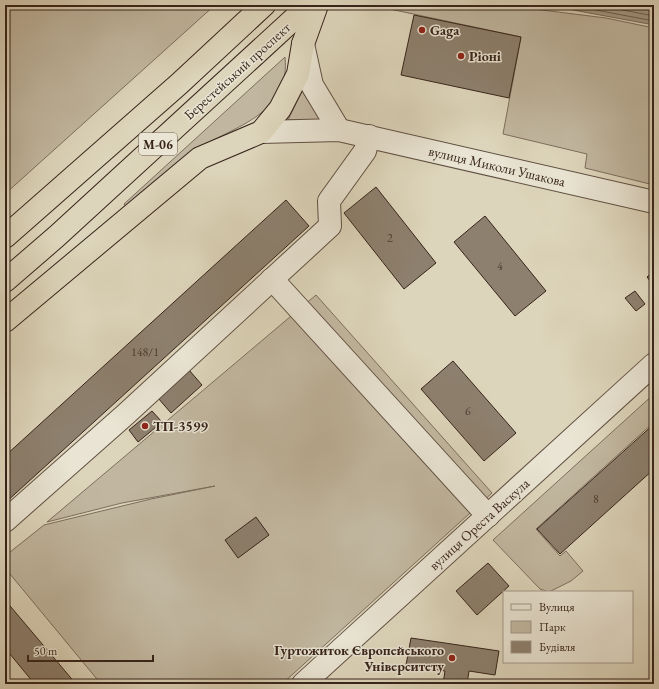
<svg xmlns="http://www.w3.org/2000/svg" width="659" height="689" font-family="'EB Garamond',serif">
  <rect width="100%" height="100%" fill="#ddd5bb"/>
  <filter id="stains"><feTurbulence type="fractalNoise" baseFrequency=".005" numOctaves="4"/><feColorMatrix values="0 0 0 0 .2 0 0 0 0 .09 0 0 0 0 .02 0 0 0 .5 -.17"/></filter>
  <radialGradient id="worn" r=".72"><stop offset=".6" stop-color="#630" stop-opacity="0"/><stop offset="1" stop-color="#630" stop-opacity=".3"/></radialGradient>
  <g fill="#c1b7a0" stroke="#7c6e5d">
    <polygon points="5,5 215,5 5,194"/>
    <polygon points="371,5 502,5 606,18 654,28 654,185 585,168 587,154 503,134 521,37"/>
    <path d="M 285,57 C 291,118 228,127 189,154 C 167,170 147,190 126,207 L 124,204 Z"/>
    <polygon points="302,91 321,121 288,120"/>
    <polygon points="316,295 492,493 282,684 101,684 5,568 5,556 44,525 151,499 215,486 122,503 47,522"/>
    <polygon points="654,394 654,422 536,529 560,556 566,551 583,571 571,581 549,592 540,589 493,540"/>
  </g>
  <polygon fill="#a59984" stroke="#796a5a" points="546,5 654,5 654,25"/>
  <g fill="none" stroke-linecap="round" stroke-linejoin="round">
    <g stroke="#6e5e4f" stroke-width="1">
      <polyline points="569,5 654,21"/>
      <polyline points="596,5 654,16"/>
    </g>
  </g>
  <g fill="#8d806e" stroke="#37241a">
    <polygon points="414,15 521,37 509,98 401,75"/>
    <polygon points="376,187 436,263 404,289 344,213"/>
    <polygon points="286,200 309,226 5,503 5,456"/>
    <polygon points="485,216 546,291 515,316 454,242"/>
    <polygon points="654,271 654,286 647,277"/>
    <polygon points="635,291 645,304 636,311 625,298"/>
    <polygon points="453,361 516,433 484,461 421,389"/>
    <polygon points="189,370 202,385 171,413 158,398"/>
    <polygon points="152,411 162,422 138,442 129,430"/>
    <polygon points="654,424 654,469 560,554 537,529"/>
    <polygon points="256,517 269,535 238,558 225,540"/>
    <polygon points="488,563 509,586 477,615 456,591"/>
    <polygon points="5,600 76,684 35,684 28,676 5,648"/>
    <polygon points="411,638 499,651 495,675 469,671 467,684 443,684 445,671 406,665"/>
  </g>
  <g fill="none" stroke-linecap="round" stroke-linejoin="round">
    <g stroke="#605042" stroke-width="24">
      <g id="minor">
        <polyline points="303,44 312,85 339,130"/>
        <polyline points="261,132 339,130 654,202"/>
        <polyline points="272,279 488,516"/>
        <polyline points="5,521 126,414 330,226 329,201 365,151 369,136"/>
        <polyline points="303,684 654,364"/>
      </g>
    </g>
    <g stroke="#37241a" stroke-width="24">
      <g id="highway">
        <polyline points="5,237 179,84 264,5"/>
        <polyline points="5,281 57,236 309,5"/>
        <polyline points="5,321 200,158 261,132 280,109 298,74 303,44 317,5"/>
      </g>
    </g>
    <use href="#minor" stroke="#e9e4d3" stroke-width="22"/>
    <use href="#highway" stroke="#ddd5bb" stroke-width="22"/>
  </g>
  <g fill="#8f2418" stroke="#e9e4d3" stroke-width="1.5">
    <circle cx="422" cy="30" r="4"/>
    <circle cx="461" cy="56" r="4"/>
    <circle cx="145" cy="426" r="4"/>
    <circle cx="452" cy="658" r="4"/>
  </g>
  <g text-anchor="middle" stroke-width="3" stroke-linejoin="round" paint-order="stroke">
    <g font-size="12" fill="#4c3b2f">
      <text x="390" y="242">2</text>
      <text x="500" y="270">4</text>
      <text x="145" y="356">148/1</text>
      <text x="468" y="415">6</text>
      <text x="596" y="503">8</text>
    </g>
    <rect fill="#e9e4d3" stroke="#6c5e52" stroke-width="1" x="139" y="133" width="38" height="22" rx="3"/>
    <g font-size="13" font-weight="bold" fill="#37241a">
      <text x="158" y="149">М-06</text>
    </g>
    <g font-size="14" font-weight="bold" fill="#37241a" stroke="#e9e4d3" text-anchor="start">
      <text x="430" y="35">Gaga</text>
      <text x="469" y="61">Ріоні</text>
      <text x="153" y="431">ТП-3599</text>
      <text x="444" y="655" text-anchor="end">Гуртожиток Європейського<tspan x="444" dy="16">Університету</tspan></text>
    </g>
    <g font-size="14" fill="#37241a" stroke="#e9e4d3">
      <text transform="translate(237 71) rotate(-42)" y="5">Берестейський проспект</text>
      <text transform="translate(497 166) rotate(13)" y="5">вулиця Миколи Ушакова</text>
      <text transform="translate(479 524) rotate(-42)" y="5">вулиця Ореста Васкула</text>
    </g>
  </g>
  <rect width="659" height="689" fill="none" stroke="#ddd5bb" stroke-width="20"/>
  <rect x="6" y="6" width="647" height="677" fill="none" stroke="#37241a" stroke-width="2"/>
  <rect x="10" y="10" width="639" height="669" fill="none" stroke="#37241a"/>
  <rect x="503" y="591" width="130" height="72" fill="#e9e4d3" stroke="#a29789"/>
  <rect x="511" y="604" width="20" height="6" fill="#e9e4d3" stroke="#a29789"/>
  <text x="539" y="611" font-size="12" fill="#37241a">Вулиця</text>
  <rect x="511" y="621" width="20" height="12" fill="#c1b7a0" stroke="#a29789"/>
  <text x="539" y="631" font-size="12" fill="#37241a">Парк</text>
  <rect x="511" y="641" width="20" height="12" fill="#8d806e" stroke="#a29789"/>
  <text x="539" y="651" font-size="12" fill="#37241a">Будівля</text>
  <path d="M28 655v6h125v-6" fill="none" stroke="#37241a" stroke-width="2"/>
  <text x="34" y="655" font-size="12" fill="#37241a" stroke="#e9e4d3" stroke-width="3" paint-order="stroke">50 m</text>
  <rect width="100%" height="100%" filter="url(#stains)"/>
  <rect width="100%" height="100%" fill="url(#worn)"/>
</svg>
